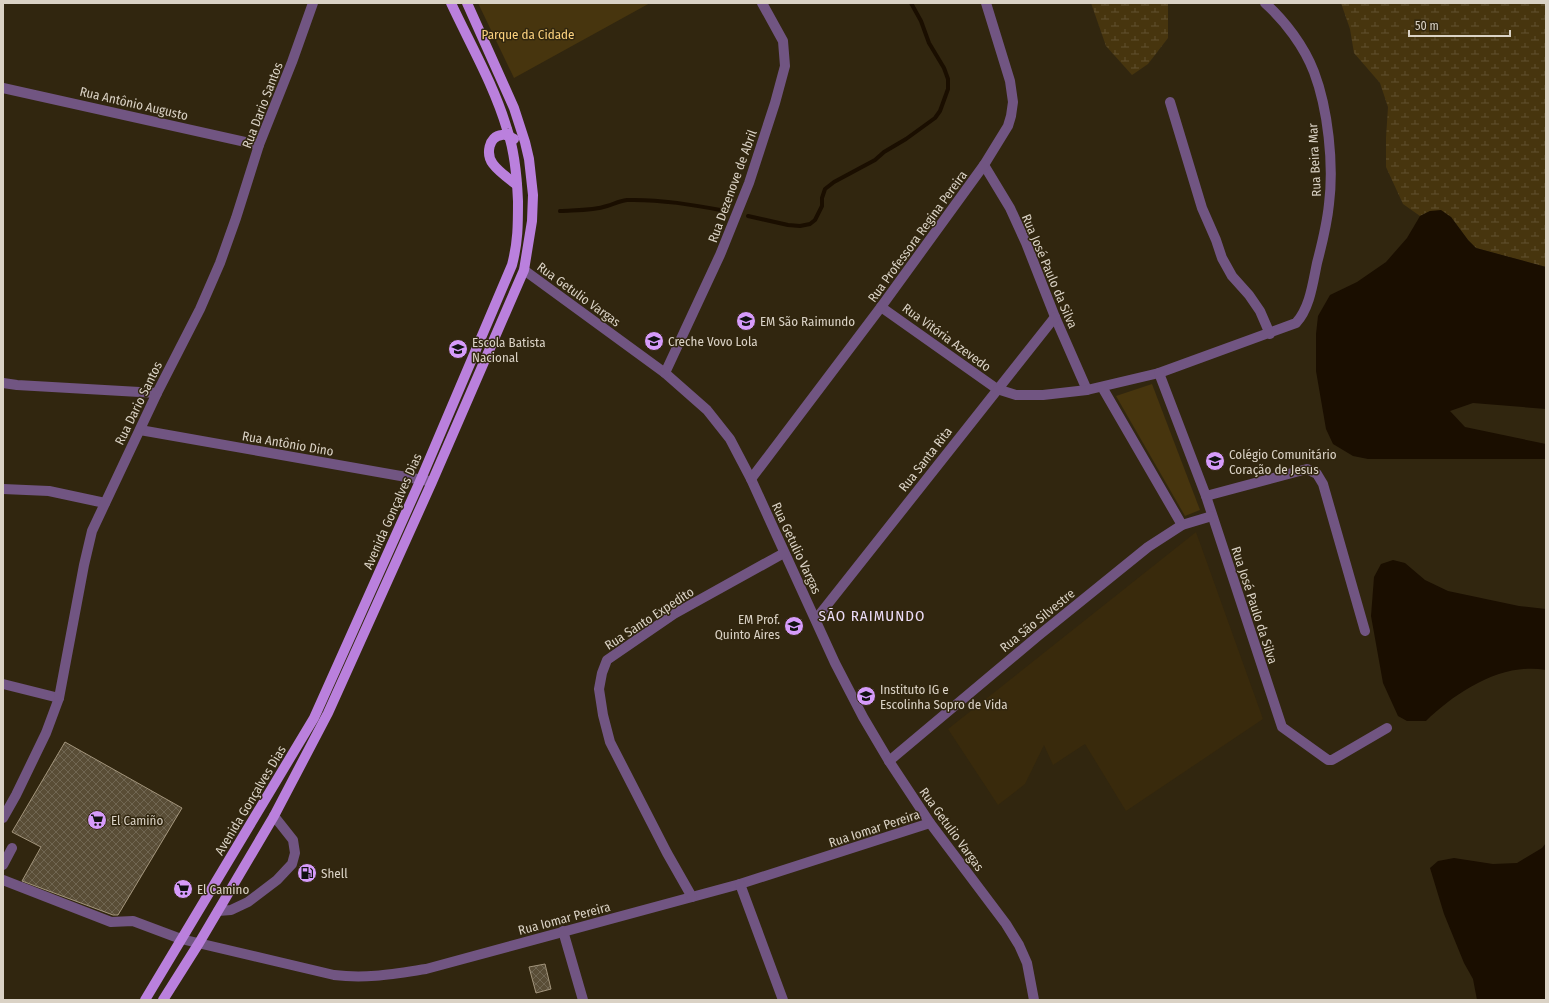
<svg xmlns="http://www.w3.org/2000/svg" width="1549" height="1003" font-family="'Fira Sans Condensed',sans-serif">
  <defs>
    <pattern id="wetland-marsh" width="20" height="14" patternUnits="userSpaceOnUse"><rect width="20" height="14" fill="#47350e"/><path d="M1 5h8M5 5V1M11 12h8M15 12V8" fill="none" stroke="#615130"/></pattern>
    <pattern id="building-cross-hatch" width="8" height="8" patternUnits="userSpaceOnUse"><rect width="8" height="8" fill="#594d36"/><path d="M0 0l8 8M0 8l8-8" fill="none" stroke="#706652"/></pattern>
  </defs>
  <rect width="100%" height="100%" fill="#31260f"/>
  <polygon fill="#392a0c" points="1196,532 1263,719 1126,811 1085,744 1053,765 1044,745 1025,784 998,805 948,729"/>
  <g fill="url(#wetland-marsh)">
    <polygon points="1091,3 1168,3 1168,38 1148,64 1132,75 1106,46"/>
    <polygon points="1341,3 1546,3 1546,267 1476,248 1468,240 1451,217 1430,211 1420,216 1403,204 1386,167 1386,138 1388,107 1380,83 1354,53 1350,29"/>
  </g>
  <g fill="#47350e">
    <polygon points="478,3 650,3 514,78"/>
    <polygon points="1152,384 1200,510 1185,516 1116,396"/>
  </g>
  <g fill="#1a0e00">
    <polygon points="1441,210 1451,217 1468,240 1476,248 1546,267 1546,409 1473,403 1450,411 1465,427 1546,444 1546,459 1368,459 1353,456 1333,444 1326,429 1316,371 1316,334 1318,316 1330,295 1357,282 1386,262 1407,238 1420,216 1430,211"/>
    <path d="M 1393,560 L 1405,563 L 1425,580 L 1448,591 L 1519,606 L 1546,609 L 1546,670 C 1502,662 1456,692 1426,721 L 1407,721 L 1398,716 L 1383,683 L 1371,616 L 1374,577 L 1381,564 Z"/>
    <polygon points="1546,843 1546,1000 1477,1000 1473,979 1464,963 1444,914 1430,868 1438,861 1454,858 1493,864 1517,863 1542,848"/>
  </g>
  <g fill="none" stroke-linecap="round" stroke-linejoin="round">
    <g stroke="#1a0e00" stroke-width="4">
      <path d="M 560,211 C 575,210 592,211 607,206 C 614,204 619,201 627,200 C 660,199 694,205 726,211"/>
      <polyline points="748,216 788,225 800,226 810,224 815,220 822,206 822,198 825,189 834,182 875,160 884,152 906,139 935,118 940,111 948,89 948,79 944,68 929,43 921,21 911,3"/>
    </g>
  </g>
  <g fill="url(#building-cross-hatch)" stroke="#a3957c">
    <polygon points="65,742 182,808 118,915 113,915 22,881 41,847 12,832"/>
    <polygon points="545,964 551,989 536,993 529,967"/>
  </g>
  <g fill="none" stroke-linecap="round" stroke-linejoin="round">
    <g stroke="#715582" stroke-width="10">
      <polyline points="3,88 259,145"/>
      <polyline points="1170,102 1202,208 1216,240 1222,258 1232,276 1249,295 1260,311 1270,334"/>
      <polyline points="984,165 1010,208 1026,243 1055,317 1087,390"/>
      <polyline points="524,270 665,373 707,410 730,439 751,479 835,663 863,717 889,761 930,823 1006,924 1019,945 1027,963 1034,1000"/>
      <path d="M 881,307 L 997,389 L 1016,395 L 1043,395 L 1087,390 L 1159,373 L 1296,323 C 1310,308 1313,282 1317,263 C 1322,244 1327,224 1329,204 C 1334,164 1328,109 1314,72 C 1304,46 1285,21 1265,3"/>
      <polyline points="665,373 720,255 749,183 775,103 785,66 783,41 762,3"/>
      <polyline points="1159,373 1206,496 1282,727 1328,760 1332,760 1387,728"/>
      <polyline points="3,383 17,385 157,393"/>
      <polyline points="1102,387 1182,525"/>
      <polyline points="140,430 429,481"/>
      <polyline points="751,479 881,307 984,165 1008,126 1011,116 1013,102 1010,81 986,3"/>
      <polyline points="3,489 49,491 105,503"/>
      <polyline points="1206,496 1307,469 1317,474 1323,484 1365,631"/>
      <polyline points="816,619 1055,317"/>
      <polyline points="3,684 59,698"/>
      <polyline points="889,761 1038,636 1148,547 1182,525 1212,516"/>
      <polyline points="3,818 16,795 46,733 59,698 84,565 92,531 157,393 200,309 220,263 236,218 259,145 292,62 313,3"/>
      <polyline points="3,865 12,848"/>
      <path d="M 3,880 L 111,922 L 133,921 L 181,939 L 334,975 C 367,979 393,974 426,969 L 740,884 L 930,823"/>
      <polyline points="740,884 783,1000"/>
      <polyline points="692,897 667,853 610,742 603,715 599,689 602,673 607,660 674,614 784,553"/>
      <polyline points="218,911 231,910 248,902 277,880 292,864 295,853 293,840 274,816"/>
      <polyline points="563,931 583,1000"/>
    </g>
    <g stroke="#ba80dd" stroke-width="10">
      <path d="M 514,139 C 511,137 506,134 502,135 C 488,136 486,155 493,164 C 499,172 509,179 517,185"/>
      <path d="M 145,1000 L 314,718 L 421,479 L 512,265 C 518,242 518,225 518,201 C 517,177 515,152 507,129 C 494,85 470,44 451,3"/>
      <polyline points="163,1000 199,943 274,816 328,713 432,482 524,270 532,221 533,195 529,159 525,142 514,108 467,3"/>
    </g>
  </g>
  <defs>
    <g id="school-disc" transform="scale(1)"><circle r="9.5" fill="#d69bfa" stroke="#31260f"/><path d="M0-5L7-2L0 1L-7-2ZM-4 1L0 2.5L4 1V4Q0 6-4 4Z" fill="#111"/></g>
    <g id="supermarket-disc" transform="scale(1)"><circle r="9.5" fill="#d69bfa" stroke="#31260f"/><path d="M-6-5.5h2.5l.6 2H6L4.5 2H-2.5L-4.4-4H-6ZM-1.5 3.2a1.3 1.3 0 1 0 .1 0ZM3 3.2a1.3 1.3 0 1 0 .1 0Z" fill="#111"/></g>
    <g id="fuel-disc" transform="scale(1)"><circle r="9.5" fill="#d69bfa" stroke="#31260f"/><path d="M-5.5-6h7V0h2V4h1.3V-2.5L3-4.5l.8-.8L6-3V5H2.5V1h-1V6h-7ZM-4.2-4.7v3.2H.2V-4.7Z" fill="#111"/></g>
  </defs>
  <g fill-rule="evenodd">
    <use href="#school-disc" x="746" y="321"/>
    <use href="#school-disc" x="654" y="341"/>
    <use href="#school-disc" x="458" y="349"/>
    <use href="#school-disc" x="1215" y="461"/>
    <use href="#school-disc" x="794" y="626"/>
    <use href="#school-disc" x="866" y="696"/>
    <use href="#supermarket-disc" x="97" y="820"/>
    <use href="#fuel-disc" x="307" y="873"/>
    <use href="#supermarket-disc" x="183" y="889"/>
  </g>
  <g text-anchor="middle" stroke-width="3" stroke-linejoin="round" paint-order="stroke">
    <g font-size="13" fill="#fbd17e" stroke="#31260f">
      <text x="528" y="39">Parque da Cidade</text>
    </g>
    <g font-size="13" fill="#dad2c5" stroke="#31260f">
      <text transform="translate(134 103) rotate(13)" y="5">Rua Antônio Augusto</text>
      <text transform="translate(262 105) rotate(-69)" y="5">Rua Dario Santos</text>
      <text transform="translate(1314 160) rotate(-93)" y="5">Rua Beira Mar</text>
      <text transform="translate(732 186) rotate(-70)" y="5">Rua Dezenove de Abril</text>
      <text transform="translate(917 236) rotate(-54)" y="5">Rua Professora Regina Pereira</text>
      <text transform="translate(1050 271) rotate(67)" y="5">Rua José Paulo da Silva</text>
      <text transform="translate(579 294) rotate(36)" y="5">Rua Getulio Vargas</text>
      <text transform="translate(947 337) rotate(36)" y="5">Rua Vitória Azevedo</text>
      <text transform="translate(138 403) rotate(-64)" y="5">Rua Dario Santos</text>
      <text transform="translate(288 443) rotate(10)" y="5">Rua Antônio Dino</text>
      <text transform="translate(925 459) rotate(-52)" y="5">Rua Santa Rita</text>
      <text transform="translate(392 511) rotate(-66)" y="5">Avenida Gonçalves Dias</text>
      <text transform="translate(797 548) rotate(65)" y="5">Rua Getulio Vargas</text>
      <text transform="translate(1255 605) rotate(72)" y="5">Rua José Paulo da Silva</text>
      <text transform="translate(649 618) rotate(-33)" y="5">Rua Santo Expedito</text>
      <text transform="translate(1037 620) rotate(-39)" y="5">Rua São Silvestre</text>
      <text transform="translate(250 800) rotate(-59)" y="5">Avenida Gonçalves Dias</text>
      <text transform="translate(874 828) rotate(-18)" y="5">Rua Iomar Pereira</text>
      <text transform="translate(952 829) rotate(54)" y="5">Rua Getulio Vargas</text>
      <text transform="translate(564 918) rotate(-15)" y="5">Rua Iomar Pereira</text>
    </g>
    <g font-size="13" fill="#dad2c5" stroke="#31260f" text-anchor="start">
      <text x="760" y="326">EM São Raimundo</text>
      <text x="668" y="346">Creche Vovo Lola</text>
      <text x="472" y="347">Escola Batista<tspan x="472" dy="15">Nacional</tspan></text>
      <text x="1229" y="459">Colégio Comunitário<tspan x="1229" dy="15">Coração de Jesus</tspan></text>
      <text x="780" y="624" text-anchor="end">EM Prof.<tspan x="780" dy="15">Quinto Aires</tspan></text>
      <text x="880" y="694">Instituto IG e<tspan x="880" dy="15">Escolinha Sopro de Vida</tspan></text>
      <text x="111" y="825">El Camiño</text>
      <text x="321" y="878">Shell</text>
      <text x="197" y="894">El Camino</text>
    </g>
    <g font-size="15" letter-spacing="1" fill="#edddf8" stroke="#31260f">
      <text x="872" y="621">SÃO RAIMUNDO</text>
    </g>
  </g>
  <rect width="1549" height="1003" fill="none" stroke="#dad2c5" stroke-width="8"/>
  <path d="M1409 30v6h101v-6" fill="none" stroke="#dad2c5" stroke-width="2"/>
  <text x="1415" y="30" font-size="12" fill="#dad2c5" stroke="#31260f" stroke-width="3" paint-order="stroke">50 m</text>
</svg>
